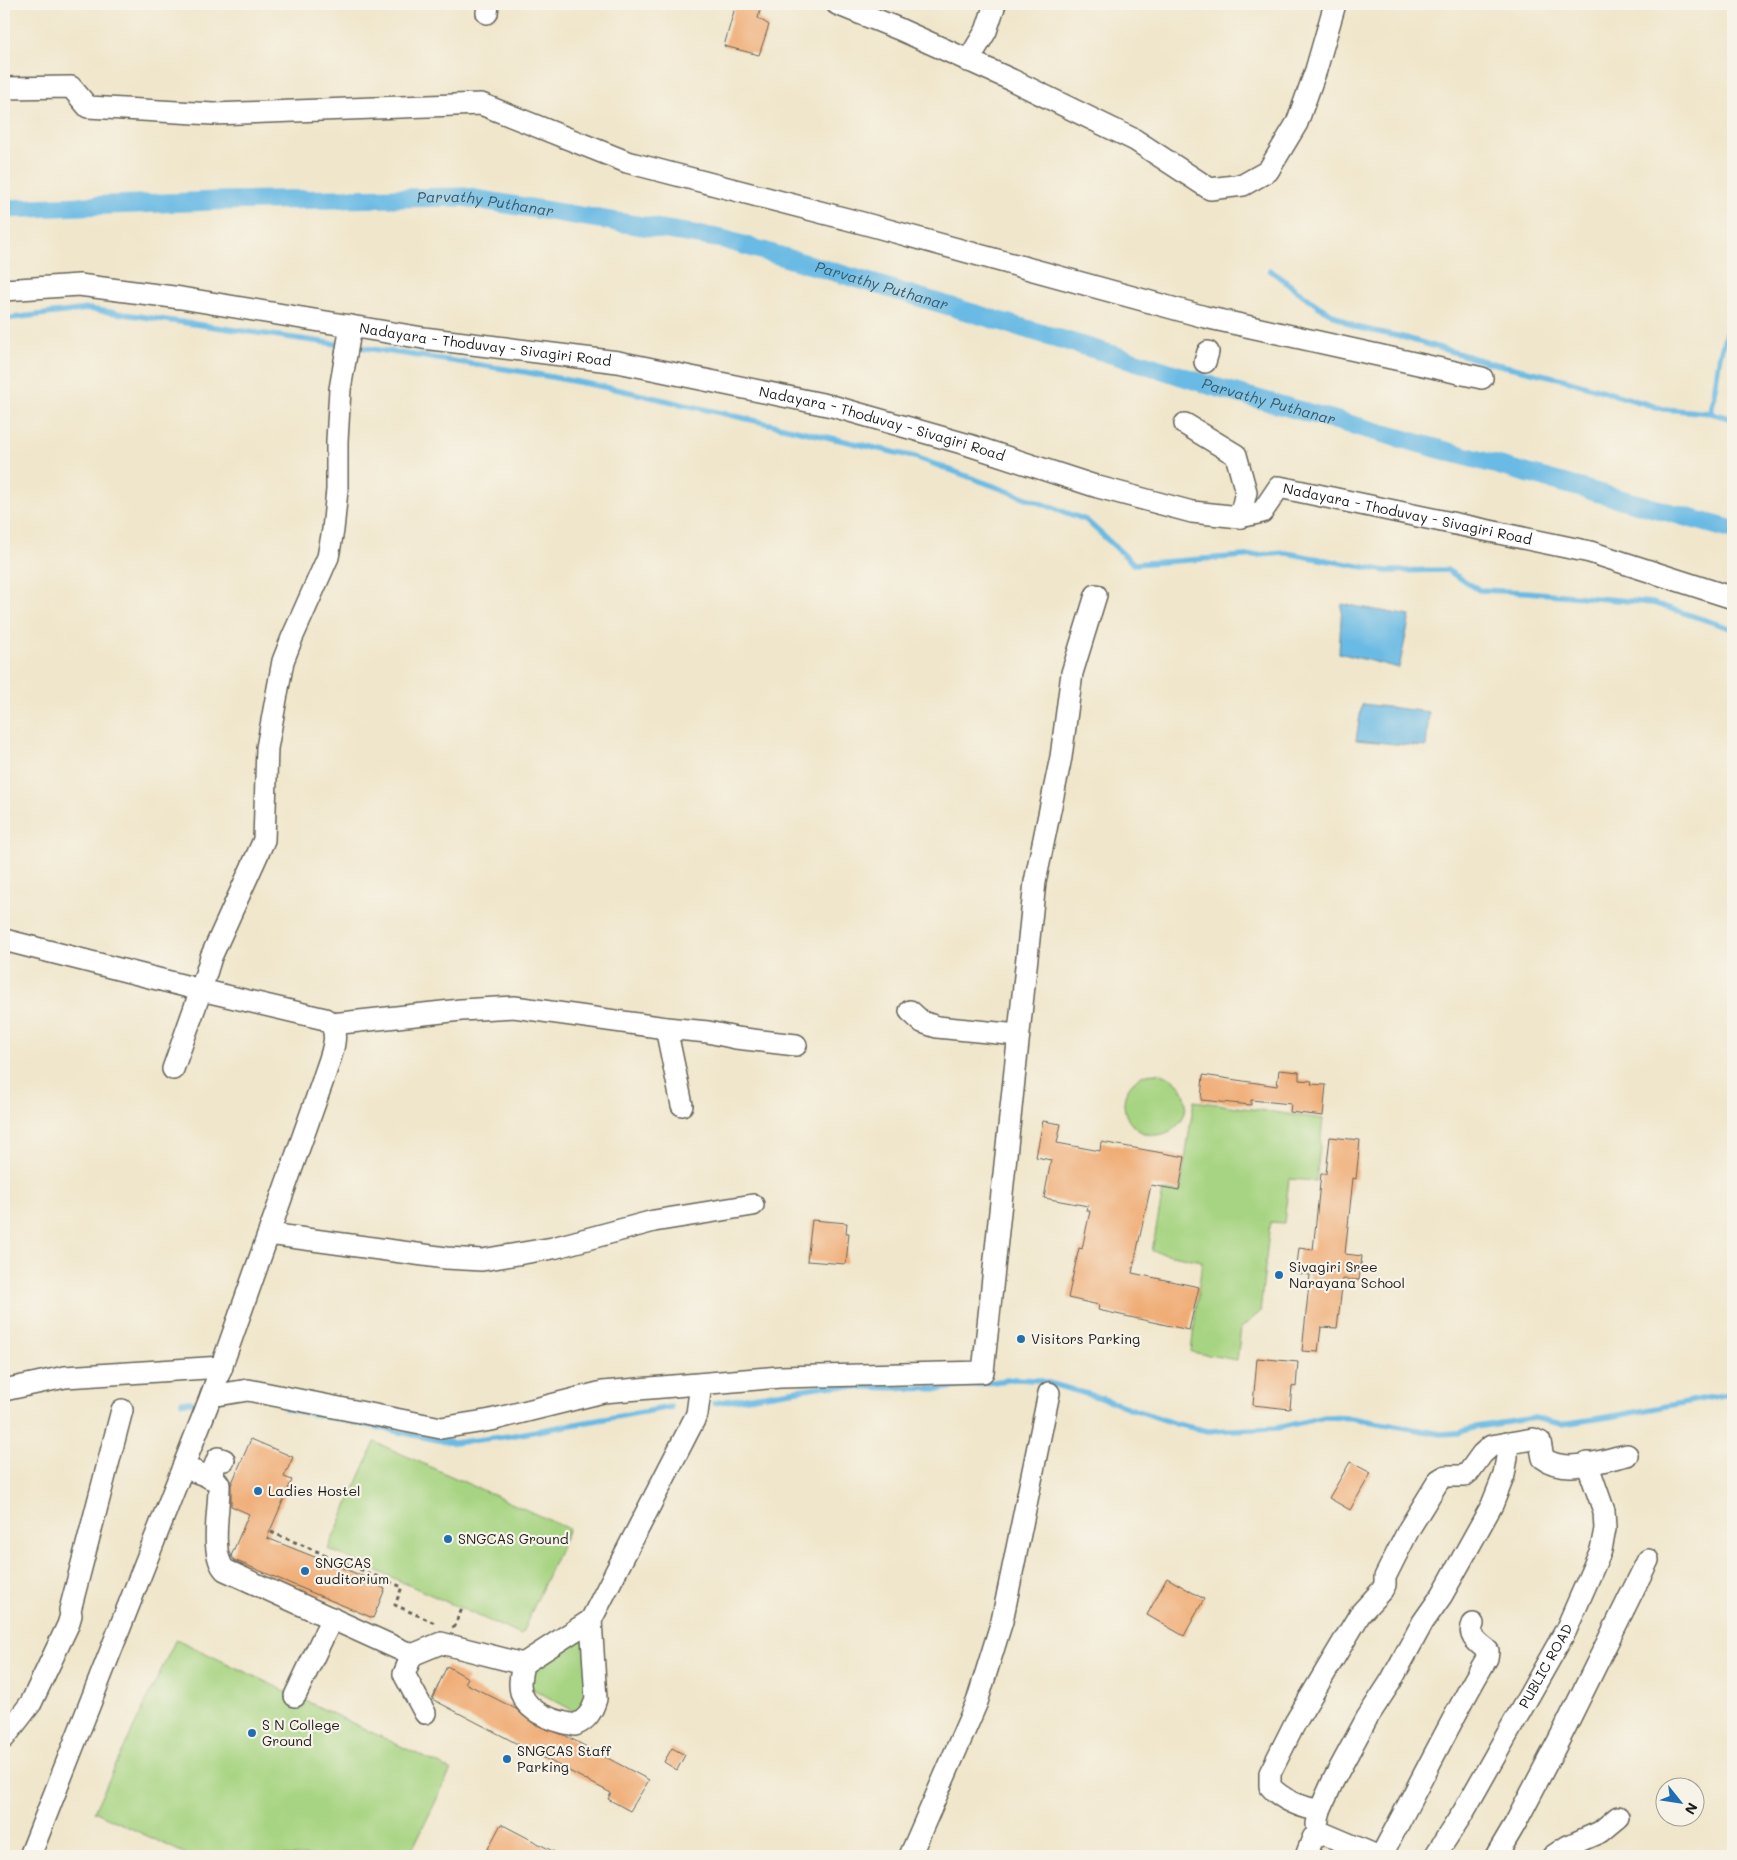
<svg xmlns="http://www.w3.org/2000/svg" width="1737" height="1860" font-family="Mali,sans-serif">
  <rect width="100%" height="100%" fill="#f7f3e8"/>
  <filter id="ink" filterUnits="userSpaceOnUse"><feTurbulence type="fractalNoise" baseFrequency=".02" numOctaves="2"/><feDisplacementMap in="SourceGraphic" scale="10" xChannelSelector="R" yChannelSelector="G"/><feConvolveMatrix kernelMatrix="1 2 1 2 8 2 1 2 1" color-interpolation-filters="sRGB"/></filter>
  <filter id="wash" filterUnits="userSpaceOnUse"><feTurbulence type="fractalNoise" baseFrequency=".0096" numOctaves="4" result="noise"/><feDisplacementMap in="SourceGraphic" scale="20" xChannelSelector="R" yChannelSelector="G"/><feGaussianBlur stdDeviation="1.12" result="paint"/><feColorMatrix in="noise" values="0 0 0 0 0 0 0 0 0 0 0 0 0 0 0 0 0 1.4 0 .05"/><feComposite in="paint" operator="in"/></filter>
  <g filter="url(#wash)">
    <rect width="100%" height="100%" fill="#f0e6cb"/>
    <g fill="#a7d482" stroke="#62784f">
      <circle cx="1155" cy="1104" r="31"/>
      <polygon points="1194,1101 1323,1119 1316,1181 1289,1179 1284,1223 1270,1222 1260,1312 1241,1328 1237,1360 1191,1352 1202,1261 1152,1251 1163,1191 1180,1192"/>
      <polygon points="375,1442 569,1529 521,1635 328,1549"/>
      <polygon points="590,1625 588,1704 584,1709 576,1712 527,1686 526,1672"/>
      <polygon points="176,1639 451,1770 409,1856 190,1856 94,1811"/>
    </g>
    <g fill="#69bae4" stroke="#426b80">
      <polygon points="1342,604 1410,616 1399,668 1339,653"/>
      <polygon points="1362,704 1429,712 1426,747 1356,740"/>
    </g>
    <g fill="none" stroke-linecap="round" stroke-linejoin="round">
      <g stroke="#69bae4" stroke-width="5.5">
        <polyline points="1270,270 1318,306 1355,327 1406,338 1487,362 1563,379 1663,409 1711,413"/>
        <polyline points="1733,307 1720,355 1711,413 1733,419"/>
        <polyline points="4,319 88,309 343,345"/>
        <polyline points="353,346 525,372 620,390 915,457 1086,520 1134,564 1286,553 1386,571 1447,570 1479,590 1526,592 1653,603 1733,629"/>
        <polyline points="182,1402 192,1402"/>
        <polyline points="714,1403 824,1386 941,1389 1015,1379 1038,1380 1098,1397 1176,1424 1208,1431 1277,1428 1325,1417 1351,1418 1441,1434 1458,1433 1476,1427 1534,1418 1562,1424 1615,1416 1733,1393"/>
        <polyline points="285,1408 453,1443 509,1436 671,1407"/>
      </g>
      <path stroke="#69bae4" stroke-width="19" id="s1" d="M 4,209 L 216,201 L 463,197 L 723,239 L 1141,363 L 1218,388 L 1733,530"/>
    </g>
    <g id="blocks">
      <g fill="#f0ac74">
        <polygon points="736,4 762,4 758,18 769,25 759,55 724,46"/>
        <polygon points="1279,1070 1299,1072 1299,1080 1312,1081 1311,1084 1326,1085 1323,1116 1290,1112 1291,1104 1251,1100 1251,1105 1201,1100 1203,1075 1277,1086"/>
        <polygon points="1043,1121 1061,1124 1057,1143 1100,1151 1101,1142 1185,1157 1179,1190 1151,1185 1132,1273 1199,1287 1189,1330 1098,1310 1099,1305 1068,1298 1079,1248 1082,1249 1090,1211 1087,1211 1088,1206 1044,1198 1051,1160 1036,1157"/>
        <polygon points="1330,1137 1360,1140 1356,1179 1353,1178 1345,1254 1362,1256 1359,1280 1343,1279 1337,1328 1321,1327 1318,1352 1302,1351 1310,1275 1296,1273 1299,1248 1313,1250 1321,1174 1326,1174"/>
        <polygon points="812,1220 847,1223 846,1233 849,1233 846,1264 807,1261"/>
        <polygon points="1257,1358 1298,1362 1296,1387 1292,1386 1290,1409 1253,1405"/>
        <polygon points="251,1439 293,1457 284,1477 292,1480 267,1538 380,1583 379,1586 385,1589 373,1618 234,1560 231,1556 249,1514 231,1506 231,1485"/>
        <polygon points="1350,1462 1371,1473 1350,1510 1329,1498"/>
        <polygon points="1167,1578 1204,1599 1184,1636 1147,1615"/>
        <polygon points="447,1666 468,1678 465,1683 516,1709 534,1724 566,1736 649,1780 630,1811 608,1799 611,1793 432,1699"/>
        <polygon points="672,1748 685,1755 677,1770 664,1762"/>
        <polygon points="501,1824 562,1856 484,1856"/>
      </g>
    </g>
  </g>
  <g filter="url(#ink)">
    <use href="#blocks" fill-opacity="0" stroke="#666359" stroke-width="1"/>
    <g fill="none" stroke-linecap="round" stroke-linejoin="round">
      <g stroke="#666359" stroke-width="24">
        <g id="minor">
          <polyline points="837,4 899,29 1012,80 1135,140 1210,189 1243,185 1268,171 1297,123 1316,70 1335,4"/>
          <polyline points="487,13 488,4"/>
          <polyline points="968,61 986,31 995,4"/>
          <polyline points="4,88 71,87 88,107 213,114 481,104 627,162 866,224 1205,317 1482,378"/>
          <path id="s2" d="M 4,290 L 79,285 L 181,298 L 423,338 L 618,362 L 832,406 L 969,445 L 1098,487 L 1192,512 L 1240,517 L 1262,512 L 1279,487 L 1590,552 L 1733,598"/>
          <polyline points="1205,362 1208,352"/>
          <polyline points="1185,424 1236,455 1246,492 1240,517"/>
          <polyline points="4,940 201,990 173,1069"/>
          <polyline points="910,1011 922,1022 937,1027 1018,1035"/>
          <polyline points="332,1024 461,1010 514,1007 666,1028 708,1032 736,1038 796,1045"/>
          <polyline points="666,1028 682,1105"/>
          <polyline points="269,1234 446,1258 482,1260 553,1248 654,1221 753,1205"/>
          <polyline points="4,1390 65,1377 222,1367"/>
          <path d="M 211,1396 L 323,1080 C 328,1062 345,1030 325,1019 L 201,990 L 211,957 L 264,840 L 267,748 L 283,661 L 292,638 L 328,557 L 333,530 L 337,490 L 337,441 L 340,389 L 351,326"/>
          <path d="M 183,1467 L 215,1479 L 219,1484 C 220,1507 209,1553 225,1570 L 412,1655"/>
          <polyline points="210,1478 218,1458 224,1460"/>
          <path d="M 591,1620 L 596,1699 C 592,1712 587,1720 575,1725 C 553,1721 520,1711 520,1684 C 520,1677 522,1670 523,1664 Z"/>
          <polyline points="591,1620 697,1414 701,1384"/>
          <polyline points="295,1696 332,1618"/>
          <polyline points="425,1713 404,1674 412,1655 441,1643 523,1664"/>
          <polyline points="4,1738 31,1703 68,1625 71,1615 70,1610 122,1410"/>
          <path d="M 1320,1810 C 1304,1809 1280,1799 1270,1786 L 1270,1773 L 1295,1723 L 1360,1614 L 1382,1590 L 1385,1585 L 1385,1577 L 1409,1529 L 1439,1480 L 1446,1476 L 1464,1476 L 1469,1472 L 1482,1454 L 1491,1446 L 1533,1439 L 1540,1442 L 1543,1458 C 1565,1475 1602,1460 1627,1455"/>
          <polyline points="1318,1836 1317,1824 1320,1810 1333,1781 1367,1718 1391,1681 1423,1622 1442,1595 1492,1505 1504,1475 1507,1457 1507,1443"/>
          <polyline points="30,1856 211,1396 248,1390 441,1428 491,1420 603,1392 780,1377 983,1372 1035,882 1061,757 1072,673 1096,595"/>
          <polyline points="910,1856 977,1702 1002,1621 1049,1393"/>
          <polyline points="1306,1856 1313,1838 1325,1834 1377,1856"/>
          <path d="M 1381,1856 C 1417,1790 1449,1723 1487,1658 L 1488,1651 C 1479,1643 1467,1637 1473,1624"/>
          <path id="s3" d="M 1435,1856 L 1464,1811 L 1566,1630 L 1601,1550 L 1605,1529 L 1604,1511 L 1587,1463"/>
          <polyline points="1496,1856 1515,1824 1564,1730 1648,1560"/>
          <polyline points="1553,1856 1568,1846 1600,1832 1618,1817"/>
        </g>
      </g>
      <g stroke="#666359" stroke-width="3" stroke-dasharray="4 4" stroke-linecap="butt">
        <polyline points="271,1532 402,1587 395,1605 437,1624"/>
        <polyline points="453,1628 462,1609"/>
      </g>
      <use href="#minor" stroke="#fff" stroke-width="21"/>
    </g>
  </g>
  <g fill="#1f6fb2" stroke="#f7f3e8" stroke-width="2">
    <circle cx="1279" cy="1275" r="5"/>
    <circle cx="1021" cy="1339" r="5"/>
    <circle cx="258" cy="1491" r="5"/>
    <circle cx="448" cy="1539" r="5"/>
    <circle cx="305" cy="1571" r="5"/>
    <circle cx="252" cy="1733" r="5"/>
    <circle cx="507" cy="1759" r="5"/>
  </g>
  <g text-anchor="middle" stroke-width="4.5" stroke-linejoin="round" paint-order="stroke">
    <g font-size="14" fill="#1c1c1c" stroke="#f7f3e8">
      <text dy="5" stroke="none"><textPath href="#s2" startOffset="486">Nadayara - Thoduvay - Sivagiri Road</textPath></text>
      <text dy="5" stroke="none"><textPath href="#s2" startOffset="891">Nadayara - Thoduvay - Sivagiri Road</textPath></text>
      <text dy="5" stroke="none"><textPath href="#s2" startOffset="1446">Nadayara - Thoduvay - Sivagiri Road</textPath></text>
      <text dy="5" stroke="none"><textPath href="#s3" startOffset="220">PUBLIC ROAD</textPath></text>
    </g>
    <g font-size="14" fill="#1c1c1c" stroke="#f7f3e8" text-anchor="start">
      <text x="1289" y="1272">Sivagiri Sree<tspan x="1289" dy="16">Narayana School</tspan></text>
      <text x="1031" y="1344">Visitors Parking</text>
      <text x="268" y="1496">Ladies Hostel</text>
      <text x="458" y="1544">SNGCAS Ground</text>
      <text x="315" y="1568">SNGCAS<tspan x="315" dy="16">auditorium</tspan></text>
      <text x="262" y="1730">S N College<tspan x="262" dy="16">Ground</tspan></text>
      <text x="517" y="1756">SNGCAS Staff<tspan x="517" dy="16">Parking</tspan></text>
    </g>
    <g font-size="15" font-style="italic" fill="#3b5b6c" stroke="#f7f3e8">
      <text dy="5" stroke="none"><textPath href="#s1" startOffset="482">Parvathy Puthanar</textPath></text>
      <text dy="5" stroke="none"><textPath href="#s1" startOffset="888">Parvathy Puthanar</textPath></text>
      <text dy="5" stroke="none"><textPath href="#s1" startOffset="1292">Parvathy Puthanar</textPath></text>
    </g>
  </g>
  <rect width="1737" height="1860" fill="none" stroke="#f7f3e8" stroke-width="20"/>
  <g transform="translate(1680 1802) rotate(120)"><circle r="24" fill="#f7f3e8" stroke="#9f9d96"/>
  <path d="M0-4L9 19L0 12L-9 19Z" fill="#1f6fb2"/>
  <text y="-8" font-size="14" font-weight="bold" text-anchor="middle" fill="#1c1c1c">N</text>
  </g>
</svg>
